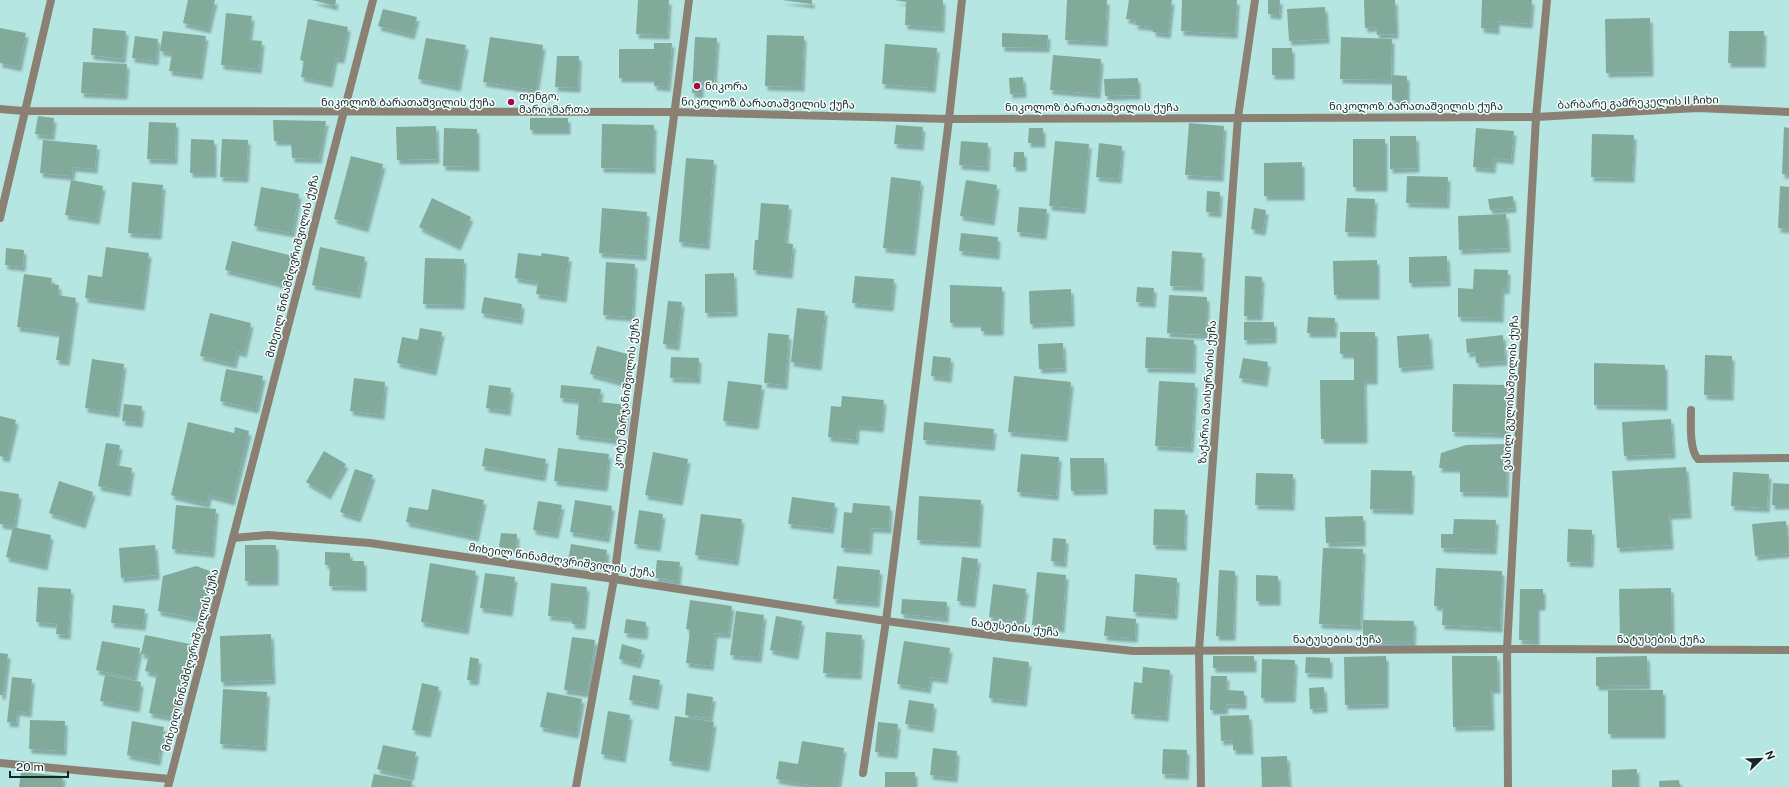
<svg xmlns="http://www.w3.org/2000/svg" width="1789" height="787" font-family="'Public Sans','Noto Sans Georgian',sans-serif">
  <defs>
    <filter id="shadow"><feDropShadow dx="2.5" dy="4.5" stdDeviation="1" flood-color="#0004"/></filter>
  </defs>
  <rect width="100%" height="100%" fill="#b5e6e1"/>
  <g fill="#81aa9a" filter="url(#shadow)">
    <polygon points="188,0 215,0 208,29 183,23"/>
    <polygon points="312,0 336,0 335,6"/>
    <polygon points="638,0 669,0 667,35 636,34"/>
    <polygon points="782,0 812,0 812,4"/>
    <polygon points="894,0 943,0 942,28 905,25 906,2"/>
    <polygon points="1067,0 1107,0 1105,42 1065,40"/>
    <polygon points="1129,0 1172,0 1168,34 1153,32 1153,27 1135,25 1136,20 1126,19"/>
    <polygon points="1182,0 1237,0 1235,34 1181,31"/>
    <polygon points="1268,0 1280,0 1279,15 1268,14"/>
    <polygon points="1364,0 1395,0 1396,34 1377,35 1376,27 1365,28"/>
    <polygon points="1482,0 1532,0 1530,24 1497,21 1497,30 1481,28"/>
    <polygon points="1325,7 1327,39 1289,41 1287,9"/>
    <polygon points="383,9 417,17 412,35 378,26"/>
    <polygon points="226,13 252,16 249,40 262,41 259,69 221,65"/>
    <polygon points="1650,18 1651,72 1606,73 1605,19"/>
    <polygon points="308,19 348,27 342,59 335,58 330,83 301,77 304,61 300,60"/>
    <polygon points="0,28 26,33 19,67 0,63"/>
    <polygon points="93,28 126,31 123,59 91,55"/>
    <polygon points="163,31 206,36 200,75 169,71 172,53 160,51"/>
    <polygon points="1729,31 1764,31 1763,63 1728,63"/>
    <polygon points="1002,33 1048,35 1047,48 1002,47"/>
    <polygon points="767,35 804,36 802,87 765,86"/>
    <polygon points="135,36 158,39 156,61 132,58"/>
    <polygon points="490,37 543,45 536,90 483,82"/>
    <polygon points="695,37 717,38 714,82 701,81 701,94 692,93"/>
    <polygon points="1341,37 1392,39 1391,80 1340,79"/>
    <polygon points="426,38 466,45 458,87 418,79"/>
    <polygon points="654,43 672,43 668,87 654,86 654,78 619,78 619,49 654,49"/>
    <polygon points="885,44 937,48 933,88 882,84"/>
    <rect x="1272" y="48" width="20" height="27"/>
    <polygon points="1053,55 1101,59 1098,94 1050,90"/>
    <polygon points="557,56 579,56 578,88 555,87"/>
    <polygon points="83,62 127,64 125,95 81,93"/>
    <polygon points="1392,75 1407,76 1407,100 1392,100"/>
    <polygon points="1023,77 1024,93 1010,94 1009,78"/>
    <polygon points="1138,78 1138,95 1105,96 1104,79"/>
    <polygon points="38,116 54,118 52,136 35,134"/>
    <rect x="530" y="118" width="38" height="12"/>
    <polygon points="273,120 326,121 319,159 292,158 291,141 274,141"/>
    <polygon points="149,122 176,123 175,160 147,159"/>
    <polygon points="1189,123 1224,126 1221,177 1185,175"/>
    <polygon points="602,124 654,125 653,169 601,168"/>
    <polygon points="896,125 923,127 921,146 894,144"/>
    <polygon points="436,126 437,159 397,160 396,127"/>
    <polygon points="1784,127 1789,128 1789,174 1782,174"/>
    <polygon points="444,128 477,129 477,167 443,166"/>
    <polygon points="1029,128 1043,128 1043,143 1028,143"/>
    <polygon points="1476,128 1514,131 1511,160 1494,158 1493,169 1473,167"/>
    <polygon points="1592,134 1634,135 1632,178 1591,177"/>
    <polygon points="1390,136 1416,136 1417,168 1390,169"/>
    <polygon points="191,139 214,140 214,173 190,173"/>
    <polygon points="222,139 248,140 246,178 220,177"/>
    <rect x="1353" y="139" width="32" height="48"/>
    <polygon points="43,140 97,145 95,169 73,167 72,176 40,173"/>
    <polygon points="961,141 988,143 987,167 959,165"/>
    <polygon points="1055,141 1089,144 1083,209 1049,206"/>
    <polygon points="1099,143 1122,146 1119,179 1096,177"/>
    <polygon points="1014,152 1024,152 1024,167 1013,167"/>
    <polygon points="351,156 383,164 366,228 334,219"/>
    <polygon points="686,158 714,160 707,245 679,242"/>
    <polygon points="1302,162 1302,196 1264,196 1264,163"/>
    <polygon points="1407,176 1448,177 1447,204 1406,203"/>
    <polygon points="891,177 921,181 913,251 883,248"/>
    <polygon points="71,180 103,186 97,220 65,215"/>
    <polygon points="966,180 997,185 992,221 960,216"/>
    <polygon points="132,182 163,185 159,235 128,233"/>
    <polygon points="1780,186 1789,187 1789,229 1778,228"/>
    <polygon points="261,187 299,194 292,233 254,226"/>
    <polygon points="1207,191 1220,192 1219,213 1206,212"/>
    <polygon points="1513,196 1514,208 1490,210 1488,199"/>
    <polygon points="432,198 471,217 458,246 419,227"/>
    <polygon points="1347,198 1375,199 1373,233 1345,232"/>
    <polygon points="761,203 789,205 785,243 793,244 790,274 753,270 755,240 758,240"/>
    <polygon points="1019,207 1047,209 1044,235 1017,232"/>
    <polygon points="602,208 647,212 644,256 599,253"/>
    <polygon points="1254,208 1266,210 1263,231 1251,229"/>
    <polygon points="1506,214 1508,248 1459,250 1458,216"/>
    <polygon points="961,233 998,237 997,255 959,251"/>
    <polygon points="232,241 293,256 286,285 225,270"/>
    <polygon points="106,247 149,253 142,306 85,298 88,275 102,277"/>
    <polygon points="320,247 365,257 358,294 312,285"/>
    <polygon points="6,248 24,250 23,267 5,265"/>
    <polygon points="1172,251 1202,253 1201,287 1170,286"/>
    <polygon points="518,253 541,256 542,253 569,257 564,298 536,294 538,282 515,278"/>
    <polygon points="1447,256 1448,282 1409,283 1409,257"/>
    <polygon points="425,258 464,259 462,305 423,304"/>
    <polygon points="1377,260 1377,295 1334,295 1333,261"/>
    <polygon points="606,262 635,264 632,317 603,315"/>
    <polygon points="1474,269 1508,270 1507,290 1502,289 1501,318 1458,317 1458,288 1473,289"/>
    <polygon points="734,273 735,312 705,313 705,274"/>
    <polygon points="24,274 52,278 51,284 59,285 58,295 76,298 67,361 56,360 60,333 17,327"/>
    <polygon points="855,276 894,279 891,307 852,303"/>
    <polygon points="1245,276 1262,277 1260,316 1244,316"/>
    <polygon points="950,285 1002,287 1001,331 981,331 981,323 950,323"/>
    <polygon points="1137,287 1154,288 1153,303 1136,302"/>
    <polygon points="1071,289 1072,322 1030,324 1029,291"/>
    <polygon points="1169,295 1207,297 1206,335 1167,333"/>
    <polygon points="484,297 522,304 520,320 481,313"/>
    <polygon points="668,301 682,302 677,346 663,344"/>
    <polygon points="797,308 825,311 819,366 791,362"/>
    <polygon points="210,313 251,323 244,353 237,351 234,364 200,356"/>
    <polygon points="1308,317 1335,318 1334,333 1307,333"/>
    <polygon points="1244,322 1274,322 1274,339 1244,340"/>
    <polygon points="420,328 442,332 434,371 397,363 402,337 418,340"/>
    <polygon points="1340,332 1375,332 1375,380 1364,380 1365,439 1321,439 1320,380 1354,380 1354,354 1340,354"/>
    <polygon points="768,333 789,335 785,385 764,383"/>
    <polygon points="1429,334 1431,365 1399,368 1397,336"/>
    <polygon points="1503,335 1505,361 1476,363 1475,352 1467,353 1466,339"/>
    <polygon points="1146,337 1194,340 1193,369 1145,368"/>
    <polygon points="1063,343 1064,368 1039,369 1038,344"/>
    <polygon points="597,346 631,355 624,383 590,374"/>
    <polygon points="1705,355 1732,356 1731,396 1704,395"/>
    <polygon points="933,356 951,358 949,378 931,376"/>
    <polygon points="671,357 699,358 698,379 670,378"/>
    <polygon points="1243,358 1268,362 1265,382 1239,378"/>
    <polygon points="92,359 124,364 117,413 85,408"/>
    <polygon points="1594,363 1665,365 1665,406 1594,405"/>
    <polygon points="226,369 263,376 256,409 220,401"/>
    <polygon points="1014,376 1071,382 1065,437 1008,432"/>
    <polygon points="354,378 385,382 382,415 350,411"/>
    <polygon points="728,381 762,385 756,425 723,421"/>
    <polygon points="1159,381 1195,383 1191,448 1155,446"/>
    <polygon points="1453,384 1508,385 1507,434 1452,432"/>
    <polygon points="489,385 511,388 508,411 486,408"/>
    <polygon points="561,385 601,389 599,402 627,405 625,428 617,427 615,440 576,435 579,400 560,398"/>
    <polygon points="842,396 884,400 881,428 857,426 856,440 828,437 831,406 841,407"/>
    <polygon points="124,404 142,406 140,423 122,421"/>
    <polygon points="0,416 16,420 7,458 0,456"/>
    <polygon points="1671,419 1673,454 1624,456 1622,422"/>
    <polygon points="188,422 234,433 235,427 249,431 232,501 209,495 207,504 171,495"/>
    <polygon points="924,422 994,429 992,446 923,440"/>
    <polygon points="106,443 120,445 116,465 132,468 128,492 98,486"/>
    <polygon points="1507,444 1506,493 1460,492 1460,468 1439,468 1441,453 1466,445"/>
    <polygon points="485,448 546,459 543,477 482,466"/>
    <polygon points="558,448 609,454 605,487 554,481"/>
    <polygon points="324,451 346,464 328,495 306,482"/>
    <polygon points="653,452 688,459 680,501 645,495"/>
    <polygon points="1021,454 1059,457 1056,496 1017,492"/>
    <polygon points="1070,458 1104,458 1105,490 1071,491"/>
    <polygon points="1686,467 1689,514 1669,515 1671,545 1617,548 1612,471"/>
    <polygon points="355,469 373,475 358,518 340,512"/>
    <polygon points="1371,470 1412,471 1411,510 1370,509"/>
    <polygon points="1733,472 1769,474 1767,508 1731,506"/>
    <polygon points="1256,473 1293,474 1292,506 1255,505"/>
    <polygon points="59,481 93,492 83,524 49,513"/>
    <polygon points="1773,483 1789,484 1789,505 1772,505"/>
    <polygon points="432,489 484,500 476,537 406,522 409,507 428,510"/>
    <polygon points="0,491 19,494 14,526 0,524"/>
    <polygon points="919,496 981,500 978,543 917,540"/>
    <polygon points="792,497 835,503 831,529 788,524"/>
    <polygon points="575,500 612,506 607,538 570,532"/>
    <polygon points="538,501 562,505 556,534 533,530"/>
    <polygon points="853,503 890,506 889,529 871,528 869,550 841,548 844,512 852,513"/>
    <polygon points="176,505 216,509 212,553 172,549"/>
    <polygon points="1154,509 1185,510 1184,546 1153,545"/>
    <polygon points="639,510 663,514 658,547 634,544"/>
    <polygon points="701,514 742,519 736,561 695,555"/>
    <polygon points="1363,516 1363,542 1326,543 1325,517"/>
    <polygon points="1454,519 1496,520 1494,550 1441,548 1441,534 1453,534"/>
    <polygon points="1786,521 1789,553 1755,556 1752,524"/>
    <polygon points="13,527 51,535 45,566 6,557"/>
    <polygon points="1568,529 1592,530 1591,563 1567,562"/>
    <polygon points="501,533 517,534 516,549 499,547"/>
    <polygon points="1053,538 1066,539 1064,563 1051,561"/>
    <polygon points="571,544 607,550 605,567 568,561"/>
    <polygon points="155,545 157,575 121,578 119,548"/>
    <rect x="245" y="545" width="31" height="36"/>
    <polygon points="1323,548 1363,549 1360,626 1319,624"/>
    <polygon points="325,552 350,553 350,561 364,561 364,587 329,586 330,565 325,565"/>
    <polygon points="962,557 978,559 973,603 957,601"/>
    <polygon points="657,560 680,562 678,581 655,578"/>
    <polygon points="430,563 476,571 466,630 421,622"/>
    <polygon points="196,566 210,571 199,619 158,611 163,576"/>
    <polygon points="837,566 880,570 877,603 833,599"/>
    <polygon points="1436,568 1502,571 1500,628 1442,625 1443,607 1434,606"/>
    <polygon points="1219,570 1235,571 1233,636 1216,636"/>
    <polygon points="1037,572 1066,575 1062,628 1032,625"/>
    <polygon points="485,573 515,577 510,612 480,608"/>
    <polygon points="1135,574 1177,578 1175,615 1133,612"/>
    <polygon points="1256,575 1278,576 1278,601 1256,601"/>
    <polygon points="551,583 587,587 583,625 572,624 572,618 548,616"/>
    <polygon points="993,584 1026,589 1022,621 989,617"/>
    <polygon points="38,587 71,589 68,635 56,634 57,624 36,622"/>
    <polygon points="1671,588 1672,639 1620,639 1619,589"/>
    <polygon points="1520,589 1543,589 1543,606 1537,606 1537,641 1519,640"/>
    <polygon points="902,599 947,602 946,618 901,614"/>
    <polygon points="690,600 732,606 728,634 715,633 711,666 686,663 690,630 686,629"/>
    <polygon points="113,605 145,609 143,626 111,623"/>
    <polygon points="736,611 764,615 759,658 730,655"/>
    <polygon points="776,616 802,621 796,655 770,650"/>
    <polygon points="1106,616 1136,619 1135,638 1104,636"/>
    <polygon points="626,619 646,622 645,635 624,633"/>
    <polygon points="1363,620 1414,621 1413,642 1363,641"/>
    <polygon points="826,632 862,635 859,675 823,673"/>
    <polygon points="271,634 273,680 221,682 220,636"/>
    <polygon points="145,635 190,644 175,718 149,713 157,674 145,671 149,655 141,654"/>
    <polygon points="572,637 595,640 587,693 564,690"/>
    <polygon points="102,641 140,648 134,678 96,670"/>
    <polygon points="904,641 950,648 945,679 930,677 928,689 897,684"/>
    <polygon points="622,644 642,650 638,664 619,659"/>
    <polygon points="0,653 8,654 3,695 0,695"/>
    <rect x="1213" y="656" width="41" height="12"/>
    <polygon points="1386,656 1386,704 1345,705 1344,657"/>
    <polygon points="1452,656 1497,656 1498,689 1491,689 1492,726 1453,727"/>
    <polygon points="1647,656 1648,685 1596,686 1596,657"/>
    <polygon points="470,657 479,659 476,681 467,680"/>
    <polygon points="993,657 1029,662 1024,702 989,698"/>
    <polygon points="1306,657 1330,658 1330,674 1305,673"/>
    <polygon points="1262,659 1295,660 1293,698 1261,698"/>
    <polygon points="1143,667 1170,670 1166,717 1131,714 1134,682 1142,683"/>
    <polygon points="105,675 141,682 137,708 100,701"/>
    <polygon points="633,675 660,680 656,705 629,700"/>
    <polygon points="1211,676 1227,676 1226,690 1244,691 1244,705 1226,704 1225,710 1210,710"/>
    <polygon points="12,677 32,679 29,713 17,711 16,723 7,722"/>
    <polygon points="422,683 439,687 428,733 412,730"/>
    <polygon points="1324,687 1325,708 1310,709 1309,688"/>
    <polygon points="223,689 267,692 264,747 220,744"/>
    <rect x="1608" y="690" width="55" height="44"/>
    <polygon points="547,692 582,699 576,734 540,727"/>
    <polygon points="687,693 713,697 710,718 685,715"/>
    <polygon points="909,700 934,704 931,728 905,724"/>
    <polygon points="608,711 630,715 623,758 601,754"/>
    <polygon points="1249,715 1251,750 1233,750 1233,740 1221,741 1220,716"/>
    <polygon points="675,716 714,722 707,767 669,761"/>
    <polygon points="30,720 65,721 64,751 29,749"/>
    <polygon points="132,721 164,727 158,761 127,755"/>
    <polygon points="878,722 898,724 895,754 875,752"/>
    <polygon points="802,741 844,748 838,787 820,787 776,779 779,761 798,764"/>
    <polygon points="383,745 416,752 411,777 377,769"/>
    <polygon points="933,748 957,751 955,778 930,775"/>
    <polygon points="1163,749 1187,750 1186,775 1162,774"/>
    <polygon points="1287,756 1289,786 1262,787 1261,757"/>
    <polygon points="1637,769 1637,787 1612,787 1612,770"/>
    <polygon points="21,772 63,776 62,787 19,787"/>
    <rect x="885" y="772" width="30" height="15"/>
    <polygon points="374,774 412,781 411,787 371,787"/>
    <polygon points="1679,780 1680,787 1659,787 1659,781"/>
  </g>
  <g fill="none" stroke-linecap="round" stroke-linejoin="round">
    <path stroke="#8b8074" stroke-width="8" d="M 1691,410 C 1691,423 1689,450 1698,459 L 1789,458"/>
    <g stroke="#8b8074" stroke-width="8">
      <polyline points="0,109 24,111 673,112 949,119 1536,117 1697,108 1789,112"/>
      <polyline points="0,218 51,0"/>
      <polyline points="233,538 268,535 370,543 614,579 886,621 1013,638 1133,651 1507,649 1789,650"/>
      <polyline points="0,763 170,779"/>
      <polyline points="863,773 886,621 949,119 962,0"/>
      <polyline points="168,787 373,0"/>
      <polyline points="576,787 614,579 689,0"/>
      <polyline points="1508,787 1507,649 1536,117 1547,0"/>
    </g>
    <polyline stroke="#8b8074" stroke-width="8" points="1201,787 1199,650 1238,117 1255,0"/>
  </g>
  <g fill="#a30943" stroke="#f5fefd" stroke-width="1.5">
    <circle cx="697" cy="86" r="4"/>
    <circle cx="511" cy="102" r="4"/>
  </g>
  <g text-anchor="middle" stroke-width="3" stroke-linejoin="round" paint-order="stroke">
    <g font-size="11" fill="#142725" stroke="#f5fefd" text-anchor="start">
      <text x="705" y="90">ნიკორა</text>
      <text x="519" y="100">თენგო,<tspan x="519" dy="13">მარი, მართა</tspan></text>
    </g>
    <g font-size="11" fill="#142725" stroke="#f5fefd">
      <text x="408" y="106">ნიკოლოზ ბარათაშვილის ქუჩა</text>
      <text transform="translate(1638 102) rotate(-2)" y="4">ბარბარე გამრეკელის II ჩიხი</text>
      <text transform="translate(768 103) rotate(1)" y="4">ნიკოლოზ ბარათაშვილის ქუჩა</text>
      <text x="1416" y="110">ნიკოლოზ ბარათაშვილის ქუჩა</text>
      <text x="1092" y="111">ნიკოლოზ ბარათაშვილის ქუჩა</text>
      <text transform="translate(292 266) rotate(-76)" y="4">მიხეილ წინამძღვრიშვილის ქუჩა</text>
      <text transform="translate(1207 392) rotate(-86)" y="4">ზაქარია მაისურაძის ქუჩა</text>
      <text transform="translate(626 393) rotate(-83)" y="4">კოტე მარჯანიშვილის ქუჩა</text>
      <text transform="translate(1510 393) rotate(-87)" y="4">ვასილ გულისაშვილის ქუჩა</text>
      <text transform="translate(562 560) rotate(8)" y="4">მიხეილ წინამძღვრიშვილის ქუჩა</text>
      <text transform="translate(1015 627) rotate(7)" y="4">ნატუსების ქუჩა</text>
      <text x="1337" y="643">ნატუსების ქუჩა</text>
      <text x="1661" y="643">ნატუსების ქუჩა</text>
      <text transform="translate(190 660) rotate(-75)" y="4">მიხეილ წინამძღვრიშვილის ქუჩა</text>
    </g>
  </g>
  <g transform="translate(1761 759) rotate(67)" stroke="#f5fefd" stroke-width="3" paint-order="stroke">
  <path d="M0-3L7 15L0 10L-7 15Z" fill="#142725"/>
  <text y="-6" font-size="11" font-weight="bold" text-anchor="middle" fill="#142725">N</text>
  </g>
  <path d="M10 771v6h58v-6" fill="none" stroke="#142725" stroke-width="2"/>
  <text x="16" y="771" font-size="12" fill="#142725" stroke="#f5fefd" stroke-width="3" paint-order="stroke">20 m</text>
</svg>
